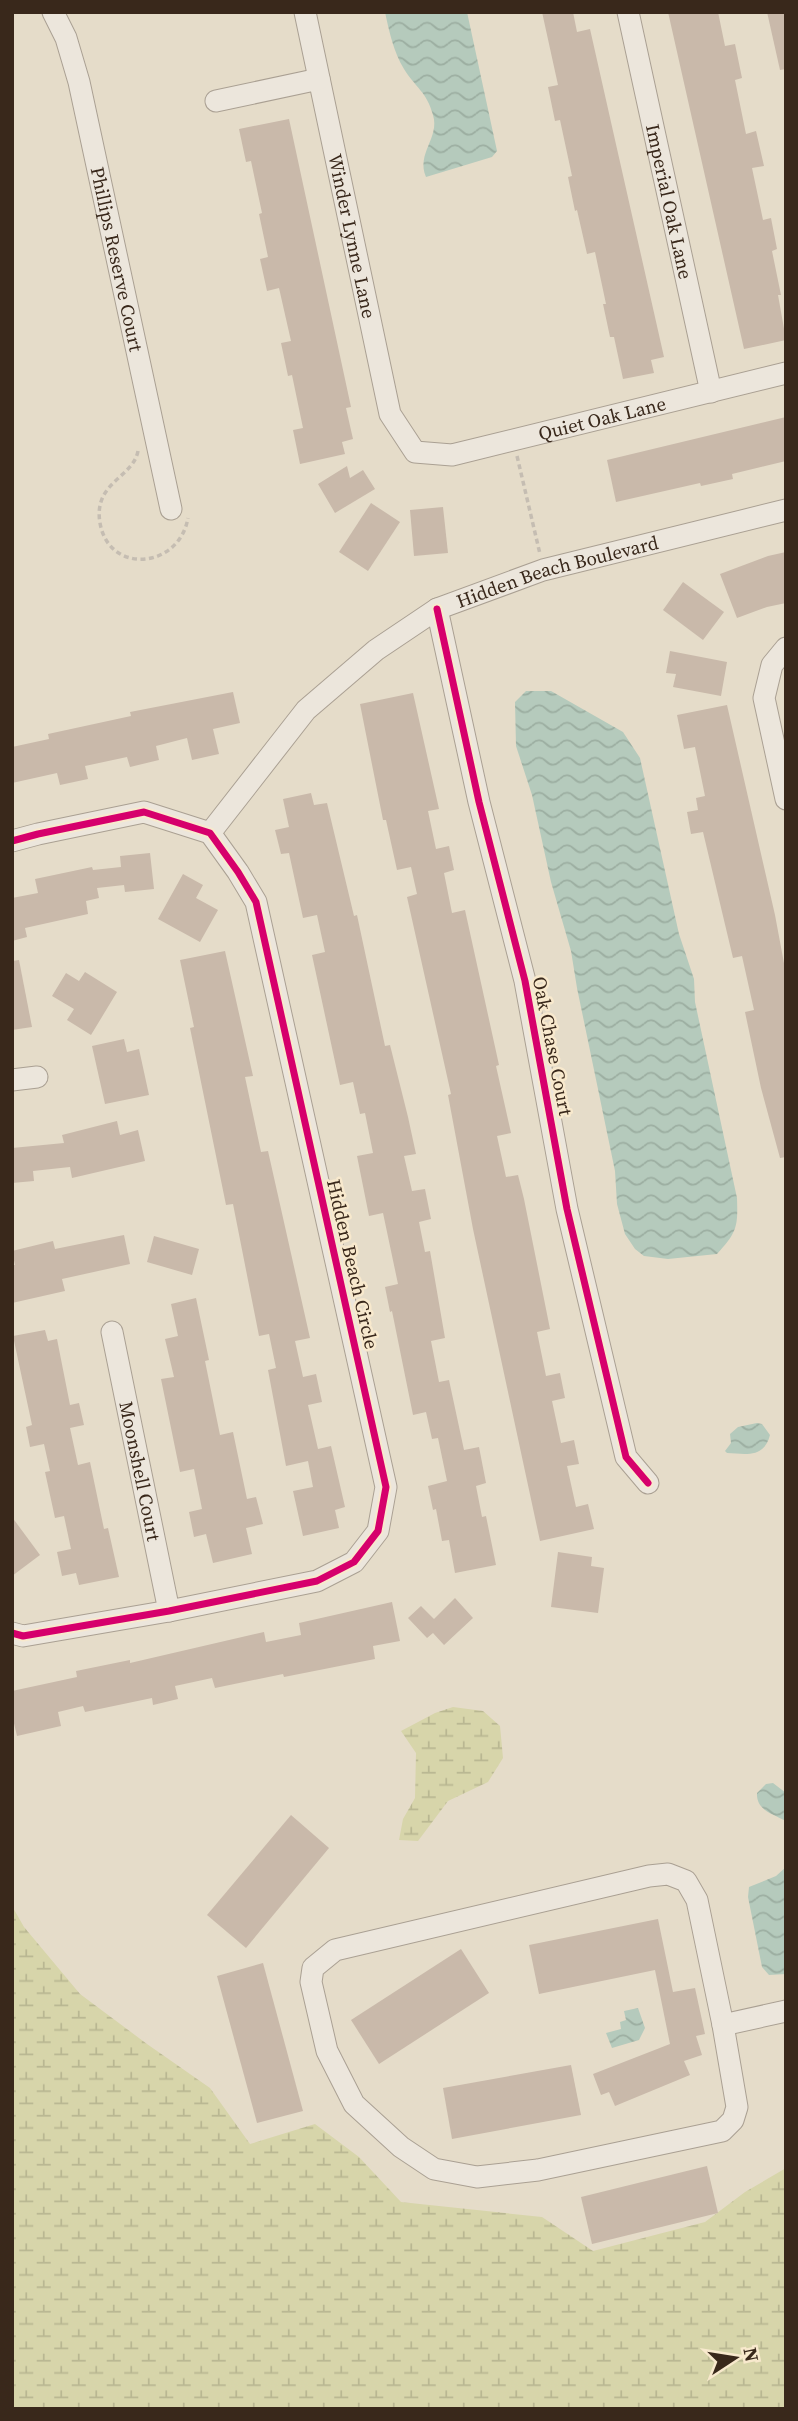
<svg xmlns="http://www.w3.org/2000/svg" width="798" height="2421" font-family="'Source Serif 4',serif">
  <defs>
    <pattern id="wetland-marsh" width="20" height="14" patternUnits="userSpaceOnUse" patternTransform="scale(1.75)"><rect width="20" height="14" fill="#d7d5aa"/><path d="M1 5h8M5 5V1M11 12h8M15 12V8" fill="none" stroke="#b9b792"/></pattern>
    <pattern id="water-waves" width="16" height="10" patternUnits="userSpaceOnUse" patternTransform="scale(1.75)"><rect width="16" height="10" fill="#b5cabc"/><path d="M0 5q4-4 8 0t8 0" fill="none" stroke="#9caea1"/></pattern>
  </defs>
  <rect width="100%" height="100%" fill="#e5dcc9"/>
  <g fill="url(#wetland-marsh)">
    <polygon points="453,1707 483,1711 500,1726 503,1758 488,1782 448,1801 418,1841 399,1840 403,1819 415,1798 416,1753 401,1731 435,1713"/>
    <polygon points="12,1906 24,1927 80,1994 147,2044 210,2088 250,2144 315,2124 359,2157 401,2202 542,2217 593,2251 705,2222 745,2192 786,2168 786,2409 12,2409"/>
  </g>
  <g fill="url(#water-waves)">
    <path d="M 385,12 L 467,12 L 497,151 L 492,157 L 426,177 C 416,153 440,138 433,115 C 427,92 415,87 404,69 C 394,53 389,31 385,12 Z"/>
    <path d="M 526,691 L 551,691 L 623,732 L 640,758 L 679,934 L 694,979 L 695,1002 L 737,1198 C 738,1227 737,1232 717,1254 L 668,1259 L 644,1256 L 635,1249 L 625,1234 L 617,1204 L 615,1171 L 577,988 L 571,951 L 551,882 L 532,795 L 516,746 L 515,702 Z"/>
    <path d="M 757,1423 L 762,1424 L 770,1435 C 764,1458 747,1454 727,1453 L 725,1451 L 731,1443 L 730,1434 L 738,1427 Z"/>
    <path d="M 773,1783 L 786,1793 L 786,1821 C 773,1814 756,1810 757,1793 L 766,1784 Z"/>
    <polygon points="786,1867 786,1974 769,1975 762,1967 748,1897 749,1887 776,1876"/>
    <polygon points="638,2008 645,2028 639,2040 612,2048 606,2033 621,2029 620,2022 626,2020 624,2011"/>
  </g>
  <g fill="#c9b9aa">
    <polygon points="542,12 573,12 577,32 590,29 664,357 651,360 654,373 623,379 614,337 610,337 603,304 606,304 595,252 587,254 577,210 575,211 568,177 572,176 560,120 555,121 548,87 558,85"/>
    <polygon points="668,12 718,12 725,46 735,44 742,78 735,80 746,134 756,131 764,166 752,168 763,220 771,218 777,249 772,251 781,295 778,295 786,340 744,349"/>
    <polygon points="767,12 786,12 786,69 780,70"/>
    <polygon points="289,119 351,407 346,408 353,439 342,442 345,454 300,464 293,430 303,428 292,375 288,376 281,343 291,341 279,288 267,291 260,259 268,257 259,214 262,213 251,161 246,162 239,129"/>
    <polygon points="786,417 786,461 732,474 733,479 701,486 700,483 616,502 607,460"/>
    <polygon points="347,466 350,478 363,470 375,489 335,513 318,484"/>
    <polygon points="371,503 400,522 368,571 339,552"/>
    <polygon points="443,507 448,553 414,556 410,510"/>
    <polygon points="786,552 786,603 767,607 737,618 720,574 768,556"/>
    <polygon points="683,582 724,612 703,640 663,610"/>
    <polygon points="670,651 727,662 721,696 673,687 676,674 666,673"/>
    <polygon points="233,692 240,723 213,729 219,754 192,760 187,738 156,746 159,760 130,767 127,757 85,766 88,779 60,785 57,773 12,783 12,747 49,739 48,734 131,716 130,712"/>
    <polygon points="413,693 439,809 428,811 436,849 449,846 454,870 444,873 452,913 465,910 499,1065 496,1066 511,1133 497,1136 506,1177 518,1175 524,1199 550,1329 537,1332 546,1376 560,1373 565,1398 552,1401 561,1443 574,1440 579,1464 567,1466 576,1507 588,1504 594,1529 540,1541 473,1229 448,1095 451,1094 407,897 417,894 411,867 397,870 386,820 383,820 360,704"/>
    <polygon points="727,705 775,915 786,974 786,1157 780,1158 761,1088 745,1012 754,1010 742,956 733,958 703,832 691,834 687,812 698,810 696,798 705,796 695,747 684,749 677,715"/>
    <polygon points="311,793 314,805 327,803 354,916 357,915 385,1046 390,1045 408,1117 416,1154 404,1156 412,1191 425,1189 431,1219 419,1222 425,1252 430,1251 445,1338 431,1341 439,1382 449,1380 464,1450 479,1447 486,1483 476,1486 482,1517 486,1516 496,1565 455,1573 449,1540 442,1541 436,1509 433,1510 428,1486 447,1481 438,1438 432,1439 426,1412 413,1415 392,1311 390,1312 385,1287 398,1284 383,1213 369,1216 357,1156 373,1153 365,1113 360,1114 353,1082 340,1085 312,955 325,952 317,915 303,918 289,853 281,854 275,830 289,827 283,799"/>
    <polygon points="150,853 154,889 125,892 124,885 97,888 99,898 86,901 88,914 25,928 27,937 12,941 12,898 38,893 35,879 92,867 93,870 121,867 120,856"/>
    <polygon points="183,874 203,885 196,898 218,910 200,942 158,919"/>
    <polygon points="225,951 253,1076 245,1077 261,1152 268,1151 310,1338 295,1341 303,1377 316,1374 322,1402 308,1405 318,1449 331,1446 345,1507 335,1510 339,1528 303,1536 293,1491 313,1487 308,1461 286,1466 268,1370 276,1368 269,1334 259,1336 233,1204 226,1205 190,1028 194,1027 180,960"/>
    <polygon points="19,960 32,1027 12,1030 12,961"/>
    <polygon points="85,972 117,992 91,1035 67,1020 74,1009 52,996 66,973 79,981"/>
    <polygon points="124,1039 127,1052 139,1049 149,1095 105,1104 92,1046"/>
    <polygon points="117,1121 120,1135 138,1130 145,1161 72,1178 70,1167 33,1171 34,1181 12,1183 12,1148 64,1143 62,1135"/>
    <polygon points="124,1235 130,1264 62,1279 65,1291 12,1303 12,1265 15,1265 12,1251 53,1241 55,1249"/>
    <polygon points="154,1236 199,1249 192,1275 147,1262"/>
    <polygon points="196,1298 209,1360 205,1361 220,1435 233,1432 247,1499 256,1497 263,1524 246,1528 252,1554 213,1563 206,1534 194,1537 189,1512 202,1509 194,1469 180,1472 161,1379 174,1377 165,1339 178,1336 171,1304"/>
    <polygon points="45,1330 48,1341 57,1339 70,1405 79,1403 84,1425 70,1428 78,1465 90,1462 104,1529 108,1528 119,1577 79,1585 76,1573 62,1576 57,1552 71,1549 64,1516 55,1518 45,1472 50,1471 44,1444 30,1447 26,1427 32,1425 13,1336"/>
    <polygon points="12,1517 40,1555 12,1576"/>
    <polygon points="558,1552 592,1557 591,1566 604,1568 598,1613 551,1607"/>
    <polygon points="455,1598 473,1618 444,1645 433,1633 427,1638 408,1618 421,1606 434,1619"/>
    <polygon points="392,1602 400,1641 373,1646 375,1659 284,1677 283,1674 215,1688 212,1678 175,1686 178,1699 153,1705 152,1698 85,1712 83,1706 58,1712 61,1726 17,1736 12,1715 12,1691 77,1677 76,1671 130,1660 130,1663 264,1632 266,1642 301,1635 299,1623"/>
    <polygon points="291,1815 329,1848 246,1948 207,1915"/>
    <polygon points="658,1919 673,1992 695,1988 705,2034 696,2036 702,2055 684,2061 690,2075 615,2106 609,2092 601,2095 593,2074 670,2044 655,1970 539,1994 529,1945"/>
    <polygon points="461,1949 489,1993 379,2064 351,2020"/>
    <polygon points="263,1963 303,2111 257,2123 217,1976"/>
    <polygon points="571,2065 581,2115 452,2139 443,2088"/>
    <polygon points="707,2166 718,2213 592,2244 581,2197"/>
  </g>
  <g fill="none" stroke-linecap="round" stroke-linejoin="round">
    <g stroke="#aaa093" stroke-width="23">
      <g id="minor">
        <path id="s1" d="M 53,12 L 66,38 L 79,82 L 171,509"/>
        <path id="s2" d="M 305,12 L 390,414 L 415,452 L 452,455 L 786,373"/>
        <path id="s3" d="M 628,12 L 711,392"/>
        <polyline points="216,101 319,79"/>
        <polyline points="437,609 479,802 525,981 567,1209 626,1457 648,1483"/>
        <polyline points="786,648 772,665 764,698 786,799"/>
        <path id="s4" d="M 210,833 L 306,710 L 376,650 L 437,609 L 543,570 L 786,510"/>
        <polyline points="12,841 38,834 144,812 210,833 238,872 256,902 386,1487 378,1531 354,1562 317,1581 169,1611 23,1636 12,1633"/>
        <polyline points="12,1080 37,1077"/>
        <path id="s5" d="M 112,1332 L 169,1611"/>
        <polygon points="668,1874 686,1881 697,1900 723,2025 737,2107 733,2120 722,2131 538,2170 477,2177 434,2169 401,2147 354,2104 327,2051 311,1982 313,1968 335,1950 649,1876"/>
        <polyline points="723,2025 786,2011"/>
      </g>
    </g>
    <g stroke="#c5bdb2" stroke-width="3.5" stroke-dasharray="5 3.5" stroke-linecap="butt">
      <path d="M 138,451 C 133,478 93,482 100,523 C 109,575 179,569 188,518"/>
      <polyline points="517,456 540,554"/>
    </g>
    <use href="#minor" stroke="#ece6dc" stroke-width="21"/>
    <g stroke="#f8e9cd" stroke-width="11">
      <g id="cycleway">
        <polyline points="437,609 479,802 525,981 567,1209 626,1457 648,1483"/>
        <polyline points="12,841 38,834 144,812 210,833 238,872 256,902 386,1487 378,1531 354,1562 317,1581 169,1611 23,1636 12,1633"/>
      </g>
    </g>
    <use href="#cycleway" stroke="#d6006c" stroke-width="7"/>
  </g>
  <g text-anchor="middle" stroke-width="5" stroke-linejoin="round" paint-order="stroke">
    <g font-size="19" fill="#39281b" stroke="#f8e9cd">
      <text dy="7" stroke="none"><textPath href="#s3" startOffset="194">Imperial Oak Lane</textPath></text>
      <text dy="7" stroke="none"><textPath href="#s2" startOffset="229">Winder Lynne Lane</textPath></text>
      <text dy="7" stroke="none"><textPath href="#s1" startOffset="256">Phillips Reserve Court</textPath></text>
      <text dy="7" stroke="none"><textPath href="#s2" startOffset="648">Quiet Oak Lane</textPath></text>
      <text dy="7" stroke="none"><textPath href="#s4" startOffset="448">Hidden Beach Boulevard</textPath></text>
      <text transform="translate(553 1046) rotate(79)" y="7">Oak Chase Court</text>
      <text transform="translate(353 1264) rotate(77)" y="7">Hidden Beach Circle</text>
      <text dy="7" stroke="none"><textPath href="#s5" startOffset="142">Moonshell Court</textPath></text>
    </g>
  </g>
  <rect width="798" height="2421" fill="none" stroke="#39281b" stroke-width="28"/>
  <g transform="translate(735 2358) rotate(78)" stroke="#f8e9cd" stroke-width="5" paint-order="stroke">
  <path d="M0-5L12 26L0 18L-12 26Z" fill="#39281b"/>
  <text y="-10" font-size="19" font-weight="bold" text-anchor="middle" fill="#39281b">N</text>
  </g>
</svg>
